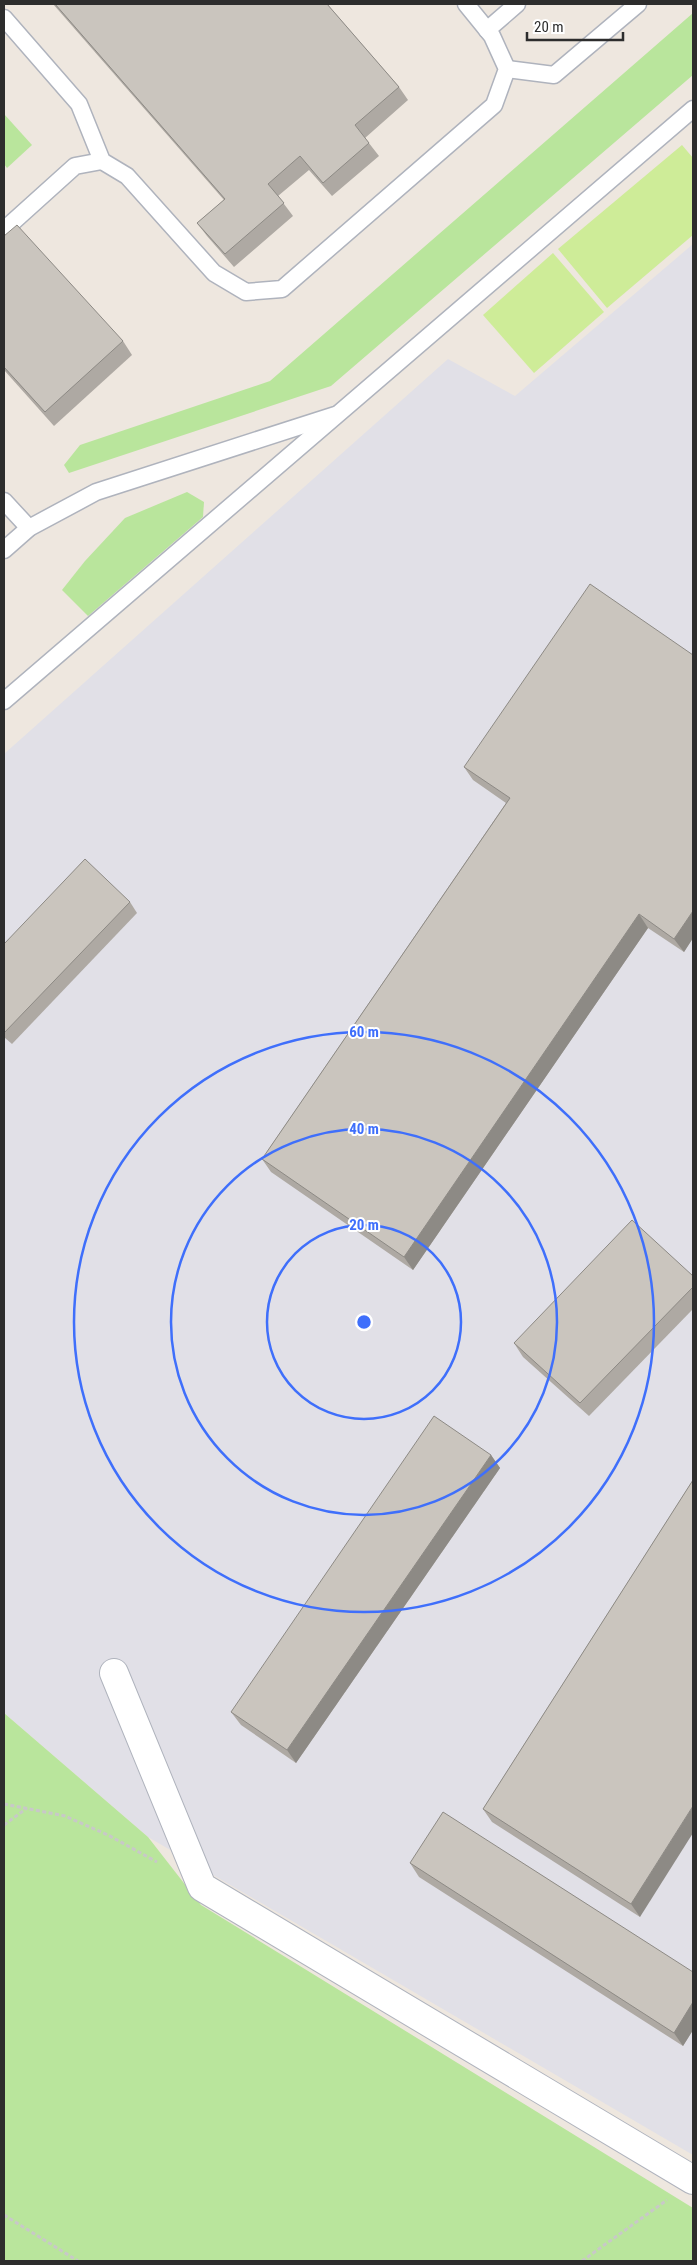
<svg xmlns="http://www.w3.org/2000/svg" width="697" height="2265" font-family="'Roboto Condensed',sans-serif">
  <rect width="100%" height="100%" fill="#eee7df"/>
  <polygon fill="#e1e0e7" points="693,244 693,2155 148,1837 4,1713 4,754 448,359 515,396"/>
  <g fill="#b9e59c">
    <polygon points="693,13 693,75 331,386 69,473 64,465 80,445 270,381"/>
    <polygon points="4,114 32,145 7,168 4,164"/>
    <polygon points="187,492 204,502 203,517 88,616 62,590 85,561 125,518"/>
    <polygon points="4,1713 148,1837 201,1905 693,2208 693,2258 691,2261 4,2261"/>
  </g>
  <g fill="#ceec98">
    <polygon points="682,145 693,158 693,235 607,308 558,249"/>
    <polygon points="553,253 604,312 534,373 483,315"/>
  </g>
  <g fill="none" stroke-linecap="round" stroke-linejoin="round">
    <g stroke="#afb3bd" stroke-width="19">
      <g id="lane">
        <polyline points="4,18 79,104 102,161 127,176 214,273 246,292 282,289 494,105 507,69 492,36 466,4"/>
        <polyline points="487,30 517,4"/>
        <polyline points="507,69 554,75 638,4"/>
        <polyline points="4,230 75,166 102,161"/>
        <polyline points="4,501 29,528"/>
        <polyline points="4,550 29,528 96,492 335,415"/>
        <polyline points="4,701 693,109"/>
      </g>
    </g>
    <g stroke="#afb3bd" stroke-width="30">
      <polyline id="street" points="114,1673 202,1887 693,2180"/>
    </g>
    <g stroke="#c8c8c8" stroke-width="3" stroke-dasharray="4 2.5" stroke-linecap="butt">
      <polyline points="4,1804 65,1816 108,1835 157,1862"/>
      <polyline points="4,1825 27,1808"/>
      <polyline points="4,2215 78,2261"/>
      <polyline points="4,2260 4,2261"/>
      <polyline points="582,2261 667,2200"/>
    </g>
    <use href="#lane" stroke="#fff" stroke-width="16"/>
    <use href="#street" stroke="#fff" stroke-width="28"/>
  </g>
  <g fill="#aea9a3">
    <polygon points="53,4 327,4 399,87 408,100 365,138 379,156 332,196 309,170 278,196 293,216 234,267 207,236 197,223 224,200"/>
    <polygon points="4,236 123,341 132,355 54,426 4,370"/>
    <polygon points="693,655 693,938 684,952 648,928 413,1270 271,1172 262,1159 506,803 473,780 464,767"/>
    <polygon points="130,902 137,913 12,1044 4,1037 4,944"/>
    <polygon points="693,1276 693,1309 589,1416 523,1357 514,1343"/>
    <polygon points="491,1455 500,1468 296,1763 241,1725 231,1712"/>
    <polygon points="693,1480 640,1917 492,1822 483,1809"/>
    <polygon points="410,1863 693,1972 693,2030 683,2046 419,1877"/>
  </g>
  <g fill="#8d8a85">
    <polygon points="693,911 693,938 684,952 674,939"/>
    <polygon points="639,914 648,928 413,1270 404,1257"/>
    <polygon points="491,1455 500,1468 296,1763 287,1750"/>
    <polygon points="693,1806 693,1833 640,1917 631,1904"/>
    <polygon points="693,2002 693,2030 683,2046 674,2033"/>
  </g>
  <g fill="#cac5be" stroke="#8d8a85">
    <polygon points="55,4 327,4 399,87 355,125 369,143 323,183 300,156 268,184 284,203 225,254 197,223 225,199"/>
    <polygon points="17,225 123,341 45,412 4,367 4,236"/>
    <polygon points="590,584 693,655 693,911 674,939 639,914 404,1257 262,1159 510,798 464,767"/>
    <polygon points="85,859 130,902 4,1033 4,944"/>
    <polygon points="632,1220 693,1276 693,1287 580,1403 514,1343"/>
    <polygon points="434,1416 491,1455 287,1750 231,1712"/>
    <polygon points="693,1480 693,1806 631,1904 483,1809"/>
    <polygon points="443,1812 693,1972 693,2002 674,2033 410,1863"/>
  </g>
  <g fill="none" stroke="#3f6ffb" stroke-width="2.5">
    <circle cx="364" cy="1322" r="97"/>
    <circle cx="364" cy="1322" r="193"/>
    <circle cx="364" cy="1322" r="290"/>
  </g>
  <circle cx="364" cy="1322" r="8" fill="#3f6ffb" stroke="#fff" stroke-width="2.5"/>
  <g font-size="15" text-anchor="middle" font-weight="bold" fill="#3f6ffb" stroke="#fff" stroke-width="4" stroke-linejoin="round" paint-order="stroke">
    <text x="364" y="1037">60 m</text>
    <text x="364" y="1134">40 m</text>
    <text x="364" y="1230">20 m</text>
  </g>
  <rect width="697" height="2265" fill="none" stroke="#2d2d2d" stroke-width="10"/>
  <path d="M527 32v8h96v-8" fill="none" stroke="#2d2d2d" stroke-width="2.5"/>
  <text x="534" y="32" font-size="15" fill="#2d2d2d" stroke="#ffffff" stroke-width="4" paint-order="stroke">20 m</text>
</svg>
